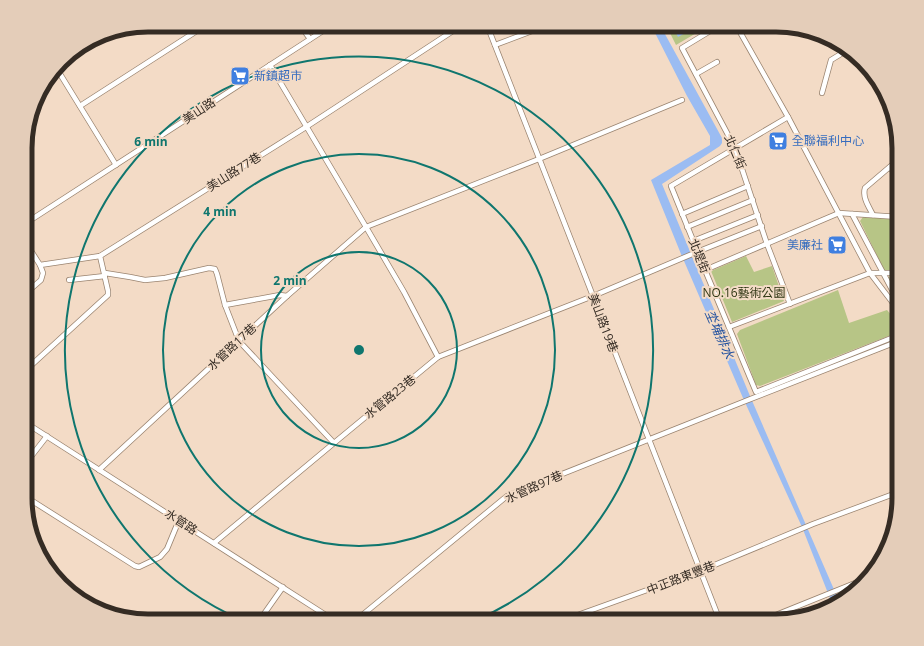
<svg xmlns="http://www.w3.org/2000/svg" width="924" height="646" font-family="'Open Sans','Noto Sans TC',sans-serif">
  <rect width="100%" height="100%" fill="#f3dbc6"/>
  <g fill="#b7c586">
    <polygon points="666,25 710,25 676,45"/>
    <polygon points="863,217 894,218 893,271 884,270 860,221"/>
    <polygon points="746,256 754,272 772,266 784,301 732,322 711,271"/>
    <polygon points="890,275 899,276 899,298 889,278"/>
    <polygon points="838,290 849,323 887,310 899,324 899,332 760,386 756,385 737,334 740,330"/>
  </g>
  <g fill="#9bbcf2">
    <polygon points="651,25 660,25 722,138 722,143 720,146 662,184 750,396 839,601 833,606 802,527 743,398 681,254 651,180 710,145 710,136 687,96"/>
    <polygon points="672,25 700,25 678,37"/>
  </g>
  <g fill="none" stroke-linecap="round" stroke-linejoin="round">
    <polyline stroke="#9bbcf2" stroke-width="4.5" points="121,617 153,621"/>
    <g stroke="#9a8470" stroke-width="6">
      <g id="minor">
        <polyline points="300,25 310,39"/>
        <polyline points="487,25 720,621"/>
        <polyline points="720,25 682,48 735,148 767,244 790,304"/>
        <polyline points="736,25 788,117 870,273 899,311"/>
        <polyline points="495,45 548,25"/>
        <polyline points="270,65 366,227 404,292 438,357"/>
        <polyline points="57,69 116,165"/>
        <polyline points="696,74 717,62"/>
        <polyline points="822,93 831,60 849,49"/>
        <polyline points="80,106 206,25"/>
        <polyline points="788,117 671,186 705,270 756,392 899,335"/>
        <polyline points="890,167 899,181"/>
        <polyline points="682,214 748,186"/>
        <polyline points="852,214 899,303"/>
        <path d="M 873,215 C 869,207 862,197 865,188 L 899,159"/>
        <polyline points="26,223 332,25"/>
        <polyline points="687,227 753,200"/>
        <polyline points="693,241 758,215"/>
        <polyline points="26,243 40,265 100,256"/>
        <polyline points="705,270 839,213 899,217"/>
        <polyline points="105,273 130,277 145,280 165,278 209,268 215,269 217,274 225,305 239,341 334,443"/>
        <polyline points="69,280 105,276"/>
        <polyline points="26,293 41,280 43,273 40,265"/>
        <polyline points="225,305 280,295 287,296"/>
        <polyline points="729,327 870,273 899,273"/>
        <polyline points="26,370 108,295 108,291 100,256 306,127 462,25"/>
        <polyline points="26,423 335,621"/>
        <polyline points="26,463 47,436"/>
        <polyline points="99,470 287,296 366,227 539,159 682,100"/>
        <polyline points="26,497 135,566 139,567 160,557 167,549 179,520"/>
        <polyline points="214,543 334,443 438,357 593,296 697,252 762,226"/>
        <polyline points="259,621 283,587"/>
        <polyline points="355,621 507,496 743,402 899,341"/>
        <polyline points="561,621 700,571 813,524 899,492"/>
        <polyline points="761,621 865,579"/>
      </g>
    </g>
    <use href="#minor" stroke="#fff" stroke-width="4.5"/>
  </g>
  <g fill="none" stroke="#0f766e" stroke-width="2">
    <circle cx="359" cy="350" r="98"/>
    <circle cx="359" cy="350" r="196"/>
    <path d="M244 621A294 294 0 1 1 474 621"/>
  </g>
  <defs>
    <g id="supermarket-square" transform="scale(1)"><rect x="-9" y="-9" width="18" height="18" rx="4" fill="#3f7fe0" stroke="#f3dbc6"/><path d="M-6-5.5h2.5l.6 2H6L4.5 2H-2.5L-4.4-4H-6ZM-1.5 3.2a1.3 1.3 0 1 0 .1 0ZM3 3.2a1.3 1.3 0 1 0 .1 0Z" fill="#fff"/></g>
  </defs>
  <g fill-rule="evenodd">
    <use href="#supermarket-square" x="240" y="76"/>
    <use href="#supermarket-square" x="778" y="141"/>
    <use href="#supermarket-square" x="837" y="245"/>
  </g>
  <g text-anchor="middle" stroke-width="4" stroke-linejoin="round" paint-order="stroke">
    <g font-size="12" fill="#366cbe" stroke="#f3dbc6" text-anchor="start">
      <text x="254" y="80">新鎮超市</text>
      <text x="792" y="145">全聯福利中心</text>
      <text x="823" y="249" text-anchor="end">美廉社</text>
    </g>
    <g font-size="12" fill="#352c24" stroke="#f3dbc6">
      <text transform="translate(199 111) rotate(-33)" y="4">美山路</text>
      <text transform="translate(735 152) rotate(67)" y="4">北仁街</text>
      <text transform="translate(234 172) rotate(-32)" y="4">美山路77巷</text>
      <text transform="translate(699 256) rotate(68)" y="4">北堤街</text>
      <text transform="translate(603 323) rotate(69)" y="4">美山路19巷</text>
      <text transform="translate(232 347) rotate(-43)" y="4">水管路17巷</text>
      <text transform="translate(390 397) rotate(-39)" y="4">水管路23巷</text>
      <text transform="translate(534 487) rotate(-24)" y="4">水管路97巷</text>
      <text transform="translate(181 522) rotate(33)" y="4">水管路</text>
      <text transform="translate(681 578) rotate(-21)" y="4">中正路東豐巷</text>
    </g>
    <g font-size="12" fill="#303714" stroke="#f3dbc6">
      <text x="744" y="297">NO.16藝術公園</text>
    </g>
    <g font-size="13" font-style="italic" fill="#22519f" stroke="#f3dbc6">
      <text transform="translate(720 334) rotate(66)" y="5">坔埔排水</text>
    </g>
  </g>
  <path d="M0 0H924V646H0ZM148 32H776A116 116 0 0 1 892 148V498A116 116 0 0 1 776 614H148A116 116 0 0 1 32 498V148A116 116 0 0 1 148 32Z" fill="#e4cdb9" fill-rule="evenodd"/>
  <path fill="none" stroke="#352c24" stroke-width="5" d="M148 32H776A116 116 0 0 1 892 148V498A116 116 0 0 1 776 614H148A116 116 0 0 1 32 498V148A116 116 0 0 1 148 32Z"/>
  <circle cx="359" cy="350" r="6" fill="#0f766e" stroke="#f3dbc6" stroke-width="2"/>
  <g font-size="12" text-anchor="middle" font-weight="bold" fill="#0f766e" stroke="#f3dbc6" stroke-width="4" stroke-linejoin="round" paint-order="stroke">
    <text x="151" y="146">6 min</text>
    <text x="220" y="216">4 min</text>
    <text x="290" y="285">2 min</text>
  </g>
</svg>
